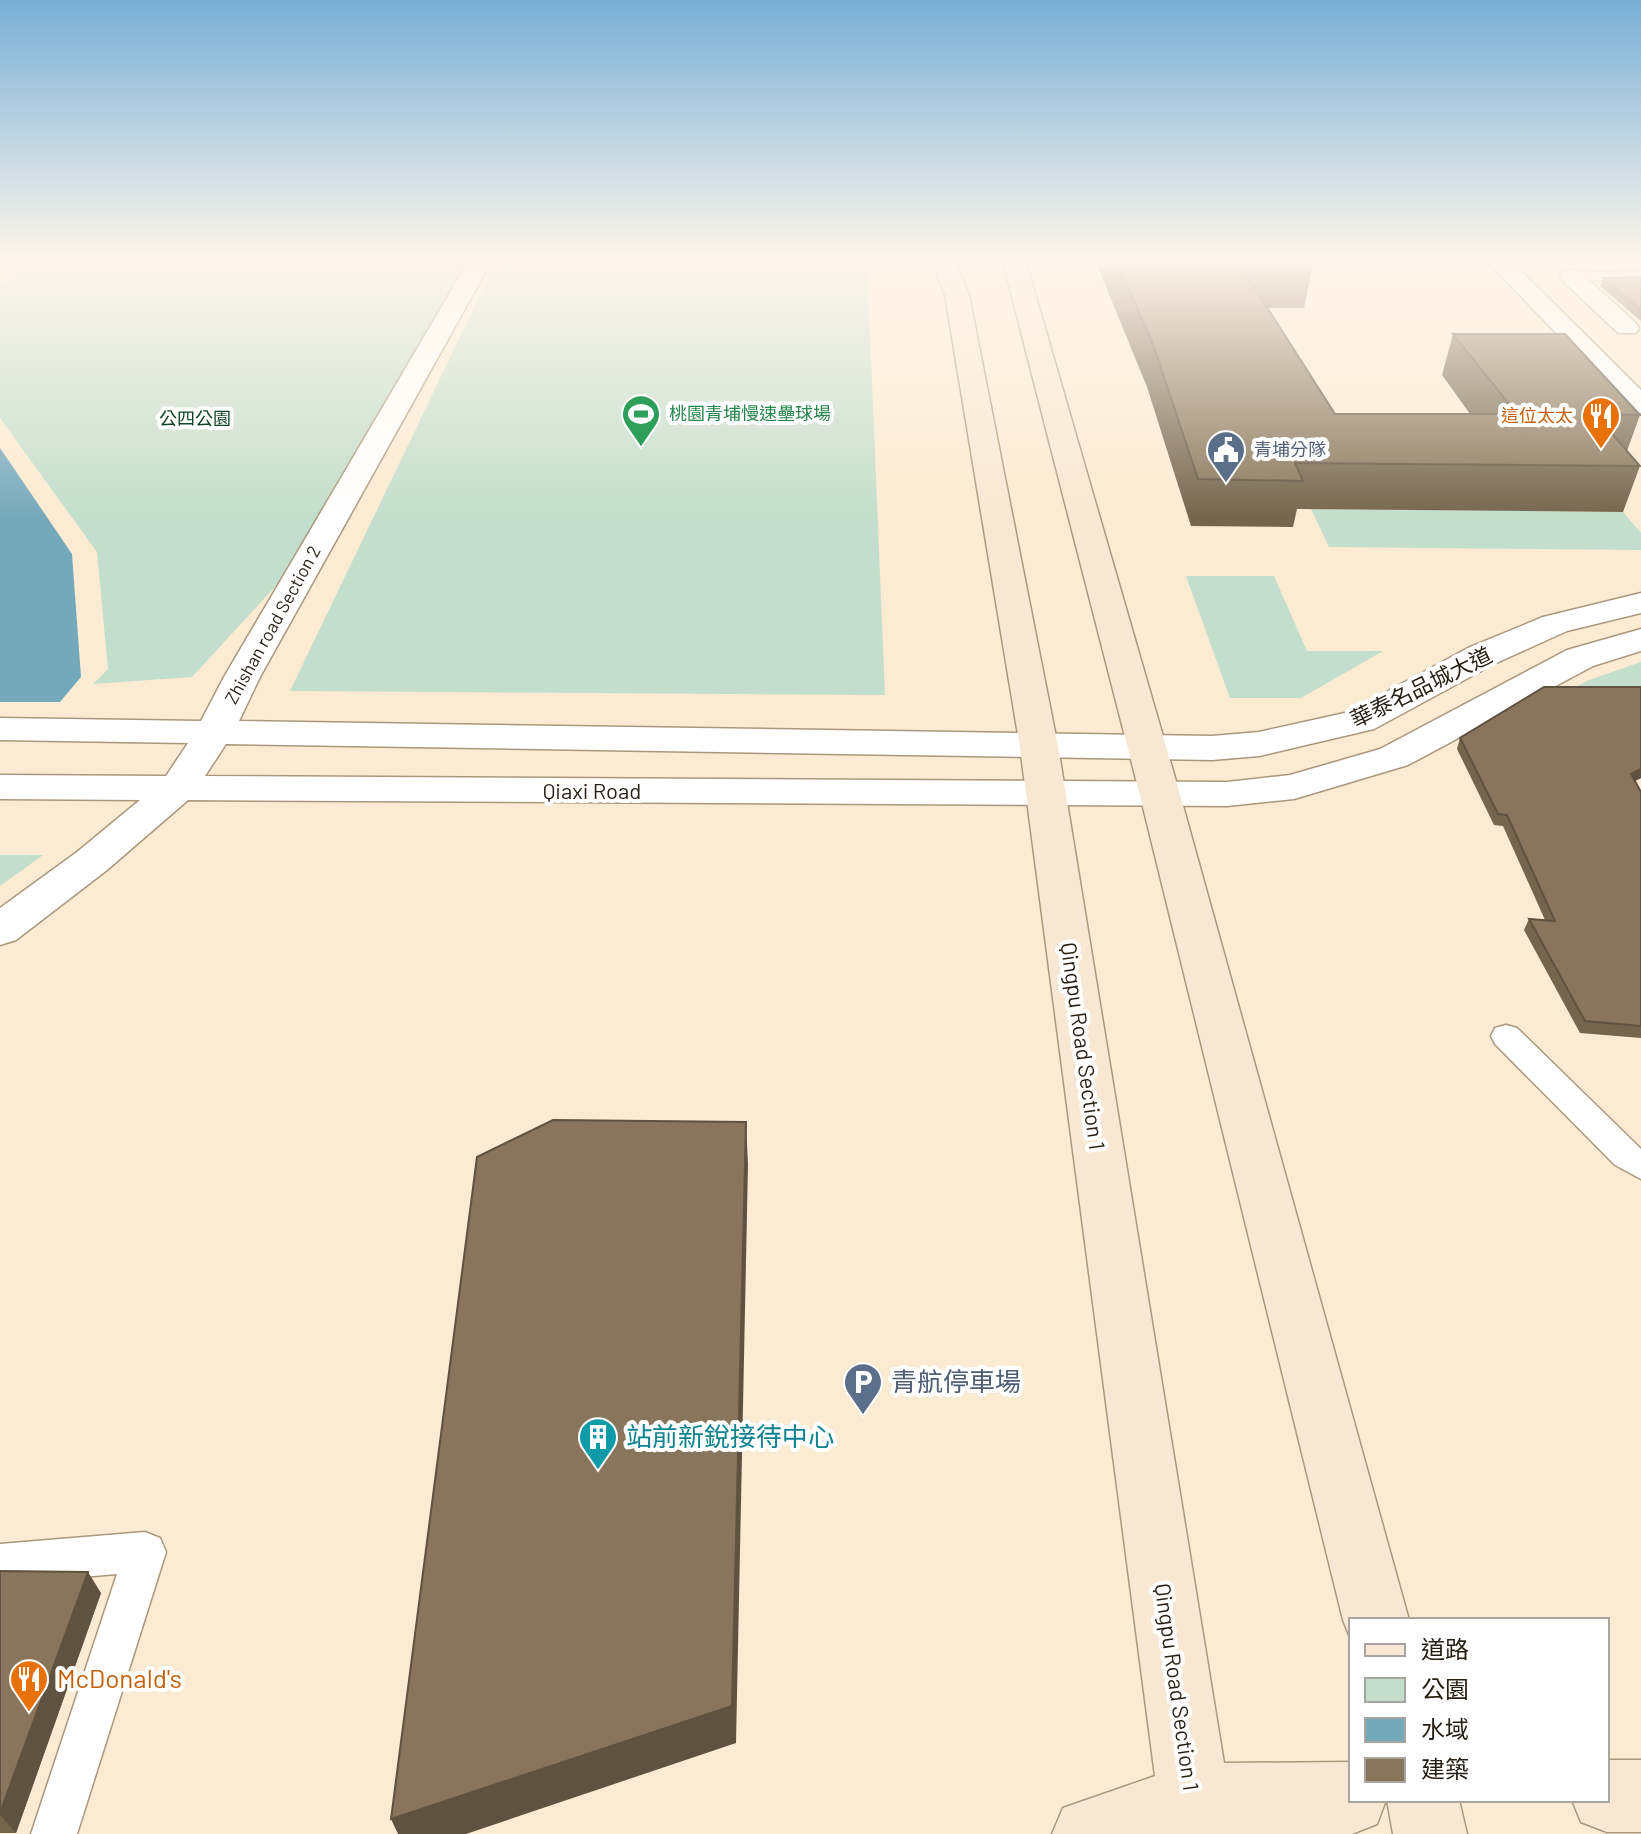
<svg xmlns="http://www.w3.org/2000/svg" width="1641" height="1834" font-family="Barlow,'Noto Sans TC',sans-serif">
  <rect width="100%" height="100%" fill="#fcebd3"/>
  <g fill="#c3decc">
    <polygon points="37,262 468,262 285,576 192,677 93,684 108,669 97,552 0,418 0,286"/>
    <polygon points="496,262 867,262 885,695 290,691"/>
    <polygon points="1311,509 1623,512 1641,533 1641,550 1329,547"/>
    <polygon points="1186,576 1274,576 1307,651 1383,651 1301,698 1230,698"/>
    <polygon points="1641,662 1641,700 1553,699 1589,680"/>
    <polygon points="0,855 43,855 0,886"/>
  </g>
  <polygon fill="#74a8bb" points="0,448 72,554 81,677 0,773"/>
  <polygon fill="#fcebd3" points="0,702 65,702 0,777"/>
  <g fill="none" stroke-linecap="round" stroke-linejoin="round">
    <g stroke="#ab977b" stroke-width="3">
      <g id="lane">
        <polygon points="1641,271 1641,279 1572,281 1565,277 1572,273"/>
        <polygon points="1506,1025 1517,1028 1641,1149 1641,1179 1615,1165 1495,1044 1491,1036 1495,1028"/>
        <polygon points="145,1532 160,1538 166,1552 77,1834 31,1834 117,1574 0,1584 0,1544"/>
      </g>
    </g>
    <g stroke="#ab977b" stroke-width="3">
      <g id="street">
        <polygon points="468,262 491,262 260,677 239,721 1212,736 1259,732 1349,712 1468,648 1543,617 1641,593 1641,613 1567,631 1494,664 1374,729 1259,756 1212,760 226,744 205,776 1227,782 1290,775 1380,749 1567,650 1641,629 1641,651 1593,666 1408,765 1294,799 1227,806 188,800 107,870 16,940 0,945 0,908 77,852 140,800 0,799 0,775 166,776 188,743 0,740 0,718 201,721 224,677"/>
        <polygon points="1488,262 1512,262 1641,390 1641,413 1631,411"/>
        <polygon points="1572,270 1580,272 1636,323 1639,328 1636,333 1618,333 1564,282 1560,277 1564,272"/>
      </g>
    </g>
    <g stroke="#ab977b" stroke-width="3">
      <g id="secondary">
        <polygon points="932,262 955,262 969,295 1058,747 1224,1763 1351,1762 1351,1800 1386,1800 1377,1824 1352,1834 1052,1834 1063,1808 1155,1776 1020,747 945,295"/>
        <polygon points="1003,262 1026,262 1180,795 1409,1620 1351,1620 1351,1640 1343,1620 1140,795"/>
        <polygon points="1607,1760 1641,1760 1641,1832 1607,1832 1581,1822 1572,1800 1607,1800"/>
        <polygon points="1387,1800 1459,1800 1467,1834 1393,1834"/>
      </g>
    </g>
    <use href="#lane" fill="#fff" fill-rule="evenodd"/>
    <use href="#street" fill="#fff" fill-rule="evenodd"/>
    <use href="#secondary" fill="#f8e8d3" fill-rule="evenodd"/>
  </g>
  <g fill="#75654e">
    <polygon points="1097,262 1307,262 1312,269 1304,308 1268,308 1335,414 1470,414 1442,375 1453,334 1640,415 1627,451 1640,466 1623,512 1297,509 1293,527 1191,526 1147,387 1097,265"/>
    <polygon points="1641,277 1641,321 1600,286 1603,278"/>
    <polygon points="1641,687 1641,778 1635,781 1641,792 1641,1038 1580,1033 1524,930 1529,919 1545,920 1503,826 1494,825 1457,749 1460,738"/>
    <polygon points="0,1571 101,1593 16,1833 0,1833"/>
  </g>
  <g fill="#5f5240">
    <polygon points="1641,769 1641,778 1626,785 1631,774"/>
    <polygon points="746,1122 748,1165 736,1743 466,1834 398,1834 391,1819"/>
    <polygon points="88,1572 101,1593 16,1833 0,1815 0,1813"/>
  </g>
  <g fill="#88755b" stroke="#5f5240" stroke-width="2">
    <polygon points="1117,262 1307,262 1312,269 1242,268 1335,414 1517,414 1453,334 1565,334 1640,415 1595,414 1640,466 1295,463 1303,481 1198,479 1153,344"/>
    <polygon points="1641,277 1641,310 1603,278"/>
    <polygon points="1544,687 1641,687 1641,769 1631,774 1641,792 1641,1026 1585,1021 1529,919 1555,921 1507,815 1498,814 1460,738"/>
    <polygon points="553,1120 746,1122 732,1706 391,1819 477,1157"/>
    <polygon points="0,1571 88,1572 0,1813"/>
  </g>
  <linearGradient id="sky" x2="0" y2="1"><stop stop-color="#79afd6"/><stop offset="0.5" stop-color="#fef6eb"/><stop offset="1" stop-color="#fef6eb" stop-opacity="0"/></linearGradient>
  <rect width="1641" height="519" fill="url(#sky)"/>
  <defs>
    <g id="stadium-pin" transform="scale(2)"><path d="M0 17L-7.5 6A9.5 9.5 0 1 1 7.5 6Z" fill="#2e9e5b" stroke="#fff"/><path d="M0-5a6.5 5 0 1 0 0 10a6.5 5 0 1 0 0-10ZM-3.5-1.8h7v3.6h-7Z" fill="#fff"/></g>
    <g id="restaurant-pin" transform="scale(2)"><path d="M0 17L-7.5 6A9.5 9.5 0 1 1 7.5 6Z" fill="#e8710a" stroke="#fff"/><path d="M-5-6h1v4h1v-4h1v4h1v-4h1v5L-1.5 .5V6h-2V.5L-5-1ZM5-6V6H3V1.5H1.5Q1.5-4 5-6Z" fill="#fff"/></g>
    <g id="civic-pin" transform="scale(2)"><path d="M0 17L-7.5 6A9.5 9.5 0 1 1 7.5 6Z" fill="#5c6f8a" stroke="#fff"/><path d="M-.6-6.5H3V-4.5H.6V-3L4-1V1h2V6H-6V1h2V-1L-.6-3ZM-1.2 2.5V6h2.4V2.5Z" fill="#fff"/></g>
    <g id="parking-pin" transform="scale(2)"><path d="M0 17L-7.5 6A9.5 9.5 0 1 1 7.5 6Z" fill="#5c6f8a" stroke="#fff"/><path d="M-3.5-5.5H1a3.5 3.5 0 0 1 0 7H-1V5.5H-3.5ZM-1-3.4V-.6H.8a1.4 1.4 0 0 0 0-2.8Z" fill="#fff"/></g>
    <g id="building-pin" transform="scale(2)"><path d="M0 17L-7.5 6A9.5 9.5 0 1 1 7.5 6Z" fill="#0f9aa8" stroke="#fff"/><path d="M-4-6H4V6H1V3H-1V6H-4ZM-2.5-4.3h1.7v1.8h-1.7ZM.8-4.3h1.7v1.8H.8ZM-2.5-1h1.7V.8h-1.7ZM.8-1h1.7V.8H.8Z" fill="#fff"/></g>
  </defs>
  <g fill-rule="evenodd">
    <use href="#stadium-pin" x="641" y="414"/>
    <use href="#restaurant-pin" x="1601" y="416"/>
    <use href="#civic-pin" x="1226" y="450"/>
    <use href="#parking-pin" x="863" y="1382"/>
    <use href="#building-pin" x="598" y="1437"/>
    <use href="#restaurant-pin" x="29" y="1679"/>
  </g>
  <g text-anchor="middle" stroke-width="8" stroke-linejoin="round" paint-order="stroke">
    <g font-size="18" fill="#27864d" stroke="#fff" text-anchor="start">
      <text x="669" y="420">桃園青埔慢速壘球場</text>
    </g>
    <g font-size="18" fill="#c56008" stroke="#fff" text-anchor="end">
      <text x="1573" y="422">這位太太</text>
    </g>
    <g font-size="18" fill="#104428" stroke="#fff">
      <text x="195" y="425">公四公園</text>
    </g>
    <g font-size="18" fill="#4e5e75" stroke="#fff" text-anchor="start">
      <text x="1254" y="456">青埔分隊</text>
    </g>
    <g font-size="18" fill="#261e13" stroke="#fff">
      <text transform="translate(273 625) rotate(-61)" y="6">Zhishan road Section 2</text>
    </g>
    <g font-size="22" fill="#261e13" stroke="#fff">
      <text transform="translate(1421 687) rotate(-26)" y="8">華泰名品城大道</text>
      <text x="592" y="799">Qiaxi Road</text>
      <text transform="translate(1083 1046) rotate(82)" y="8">Qingpu Road Section 1</text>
      <text transform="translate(1177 1687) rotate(82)" y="8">Qingpu Road Section 1</text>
    </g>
    <g font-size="26" fill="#4e5e75" stroke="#fff" text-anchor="start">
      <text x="891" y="1391">青航停車場</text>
    </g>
    <g font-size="26" fill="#0d838f" stroke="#fff" text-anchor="start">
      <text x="626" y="1446">站前新銳接待中心</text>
    </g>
    <g font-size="26" fill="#c56008" stroke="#fff" text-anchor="start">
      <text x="57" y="1688">McDonald's</text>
    </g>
  </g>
  <rect x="1349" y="1618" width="260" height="184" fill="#ffffff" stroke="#a8a5a1" stroke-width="2"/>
  <rect x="1365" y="1644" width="40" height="12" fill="#f8e8d3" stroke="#a8a5a1" stroke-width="2"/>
  <text x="1421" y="1658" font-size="24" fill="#261e13">道路</text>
  <rect x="1365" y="1678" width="40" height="24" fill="#c3decc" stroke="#a8a5a1" stroke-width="2"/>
  <text x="1421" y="1698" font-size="24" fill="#261e13">公園</text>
  <rect x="1365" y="1718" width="40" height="24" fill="#74a8bb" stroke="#a8a5a1" stroke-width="2"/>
  <text x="1421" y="1738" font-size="24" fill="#261e13">水域</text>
  <rect x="1365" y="1758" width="40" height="24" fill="#88755b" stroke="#a8a5a1" stroke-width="2"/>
  <text x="1421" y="1778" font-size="24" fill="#261e13">建築</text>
</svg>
